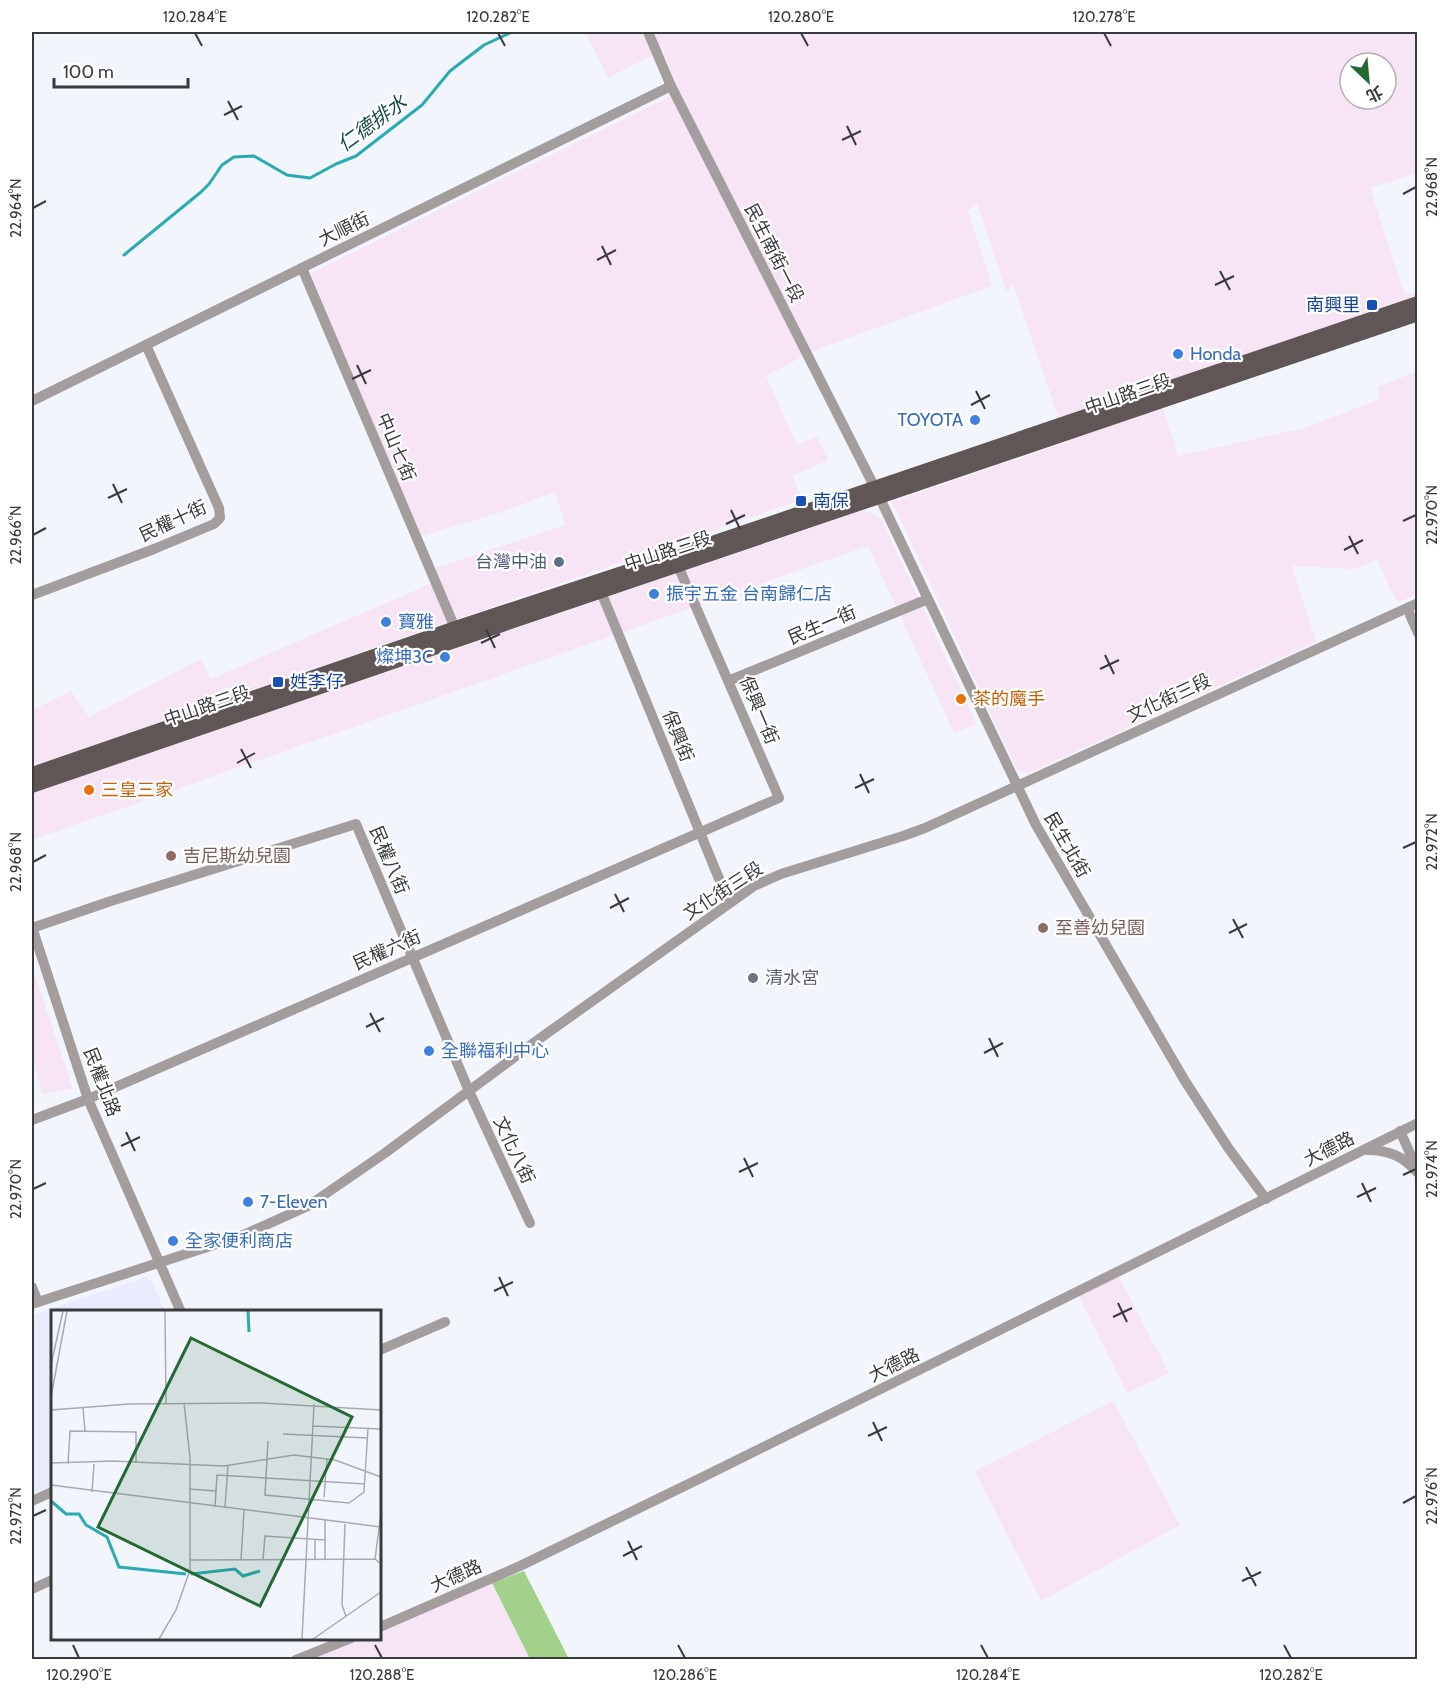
<svg xmlns="http://www.w3.org/2000/svg" width="1449" height="1691" font-family="Cabin,'Noto Sans TC',sans-serif">
  <rect width="100%" height="100%" fill="#f3f5fd"/>
  <g fill="#f7e5f6" fill-rule="evenodd">
    <path d="M 585,32 L 1417,32 L 1417,173 L 1370,188 L 1405,295 L 1417,291 L 1417,322 L 1163,406 L 1178,456 L 1304,428 L 1380,399 L 1378,387 L 1417,371 L 1417,594 L 1397,603 L 1377,560 L 1354,569 L 1292,566 L 1316,642 L 1029,773 L 1017,770 L 892,502 L 1067,442 L 1013,285 L 1006,291 L 977,204 L 968,211 L 992,286 L 813,351 L 766,376 L 797,445 L 817,436 L 828,460 L 793,476 L 801,500 L 32,766 L 32,710 L 71,691 L 89,717 L 201,659 L 211,679 L 432,583 L 426,571 L 565,525 L 555,492 L 505,511 L 422,536 L 366,410 L 311,273 L 679,92 L 663,50 L 608,78 ZM 1350,63 L 1386,63 L 1386,99 L 1350,99 Z"/>
    <polygon points="864,510 881,518 977,724 954,733 868,546 32,840 32,793"/>
    <polygon points="32,966 73,1089 43,1094 32,1059"/>
    <polygon points="1118,1275 1169,1373 1127,1393 1078,1295"/>
    <polygon points="1113,1401 1180,1525 1041,1601 975,1471"/>
    <polygon points="492,1583 530,1659 301,1660 353,1639 380,1638 380,1628"/>
  </g>
  <polygon fill="#e8ecfd" points="146,1277 152,1282 165,1311 52,1312 52,1486 32,1495 32,1315"/>
  <polygon fill="#a2d18b" points="524,1571 569,1659 530,1659 492,1583"/>
  <g fill="none" stroke-linecap="round" stroke-linejoin="round">
    <polyline stroke="#29abb2" stroke-width="3" points="124,255 201,192 209,184 222,165 234,157 254,156 287,175 310,178 336,164 356,156 422,105 450,71 484,45 512,32"/>
    <g stroke="#a39e9d" stroke-width="10">
      <polyline points="648,32 671,86 875,488 1036,825 1185,1081 1229,1149 1266,1199"/>
      <polyline points="302,268 458,635"/>
      <polyline points="32,401 671,86"/>
      <polyline points="599,587 729,903"/>
      <polyline points="32,595 154,549 214,524 220,518 219,508 146,345"/>
      <polyline points="1407,608 1418,633"/>
      <polyline points="728,681 928,599"/>
      <polyline points="32,927 88,1099 181,1312"/>
      <polyline points="32,928 111,901 356,824 469,1091 530,1223"/>
      <polyline points="32,1120 88,1099 779,798 675,559"/>
      <polyline points="1400,1131 1417,1169"/>
      <path d="M 1367,1150 C 1389,1150 1403,1156 1418,1173"/>
      <polyline points="32,1287 38,1302"/>
      <polyline points="32,1304 241,1236 308,1206 385,1153 539,1039 754,886 781,874 903,836 925,828 1418,603"/>
      <polyline points="380,1350 445,1322"/>
      <polyline points="32,1501 52,1492"/>
      <polyline points="32,1589 52,1580"/>
      <polyline points="380,1627 520,1566 707,1475 1418,1123"/>
      <polyline points="296,1660 351,1638"/>
    </g>
    <g stroke="#5f5655" stroke-width="14">
      <polyline points="32,774 455,628 674,556 1418,303"/>
      <path d="M 32,786 C 493,626 956,473 1418,314"/>
    </g>
  </g>
  <path fill="none" stroke="#393a3e" stroke-width="2" d="M 195,33 L 202,46M 498,33 L 505,46M 801,33 L 808,46M 1104,33 L 1111,46M 228,101 L 238,120M 224,115 L 242,106M 847,126 L 856,145M 842,140 L 861,131M 1403,194 L 1416,187M 33,208 L 46,201M 602,246 L 611,265M 597,260 L 616,250M 1220,271 L 1230,290M 1215,285 L 1234,276M 357,365 L 366,384M 352,379 L 371,370M 976,391 L 985,409M 971,405 L 990,395M 113,484 L 122,503M 108,498 L 127,489M 731,510 L 740,529M 1403,521 L 1416,515M 726,524 L 745,515M 33,535 L 46,528M 1349,536 L 1358,554M 1344,550 L 1363,540M 486,629 L 495,648M 481,643 L 500,634M 1105,655 L 1114,674M 1100,669 L 1119,660M 241,749 L 251,768M 237,763 L 255,753M 860,774 L 869,793M 855,788 L 874,779M 1403,848 L 1416,842M 33,862 L 46,855M 615,894 L 624,912M 610,908 L 629,898M 1233,919 L 1243,938M 1229,933 L 1247,924M 370,1013 L 380,1032M 366,1027 L 384,1018M 989,1038 L 998,1057M 984,1053 L 1003,1043M 126,1132 L 135,1151M 121,1146 L 140,1137M 744,1158 L 753,1177M 739,1172 L 758,1163M 1403,1175 L 1416,1169M 1362,1183 L 1371,1202M 33,1189 L 46,1183M 1357,1197 L 1376,1188M 499,1277 L 508,1296M 494,1291 L 513,1282M 1118,1303 L 1127,1322M 1113,1317 L 1132,1308M 873,1422 L 882,1441M 868,1436 L 887,1427M 1403,1503 L 1416,1496M 33,1516 L 46,1510M 628,1541 L 637,1560M 623,1556 L 642,1546M 1246,1567 L 1256,1586M 1242,1581 L 1261,1572M 73,1645 L 79,1658M 375,1645 L 382,1658M 678,1645 L 685,1658M 981,1645 L 988,1658M 1284,1645 L 1291,1658"/>
  <g fill="#1a4fb4" stroke="#fff" stroke-width="2">
    <rect x="1366" y="299" width="12" height="12" rx="3"/>
    <rect x="795" y="495" width="12" height="12" rx="3"/>
    <rect x="272" y="676" width="12" height="12" rx="3"/>
  </g>
  <g fill="#3f7fe0" stroke="#fff" stroke-width="2">
    <circle cx="1178" cy="354" r="6"/>
    <circle cx="975" cy="420" r="6"/>
    <circle cx="654" cy="594" r="6"/>
    <circle cx="386" cy="622" r="6"/>
    <circle cx="445" cy="657" r="6"/>
    <circle cx="429" cy="1051" r="6"/>
    <circle cx="248" cy="1202" r="6"/>
    <circle cx="173" cy="1241" r="6"/>
  </g>
  <circle fill="#5c6f8a" stroke="#fff" stroke-width="2" cx="559" cy="562" r="6"/>
  <g fill="#e8710a" stroke="#fff" stroke-width="2">
    <circle cx="961" cy="699" r="6"/>
    <circle cx="89" cy="790" r="6"/>
  </g>
  <g fill="#8d6e63" stroke="#fff" stroke-width="2">
    <circle cx="171" cy="856" r="6"/>
    <circle cx="1043" cy="928" r="6"/>
  </g>
  <circle fill="#6b7280" stroke="#fff" stroke-width="2" cx="753" cy="978" r="6"/>
  <g text-anchor="middle" stroke-width="4.5" stroke-linejoin="round" paint-order="stroke">
    <g font-size="18" fill="#393a3e" stroke="#fff">
      <text transform="translate(344 229) rotate(-26)" y="6">大順街</text>
      <text transform="translate(774 253) rotate(63)" y="6">民生南街一段</text>
      <text transform="translate(1128 394) rotate(-19)" y="6">中山路三段</text>
      <text transform="translate(396 447) rotate(67)" y="6">中山七街</text>
      <text transform="translate(173 521) rotate(-25)" y="6">民權十街</text>
      <text transform="translate(668 551) rotate(-18)" y="6">中山路三段</text>
      <text transform="translate(822 625) rotate(-23)" y="6">民生一街</text>
      <text transform="translate(1169 698) rotate(-25)" y="6">文化街三段</text>
      <text transform="translate(207 706) rotate(-19)" y="6">中山路三段</text>
      <text transform="translate(759 710) rotate(67)" y="6">保興一街</text>
      <text transform="translate(678 736) rotate(68)" y="6">保興街</text>
      <text transform="translate(1067 845) rotate(60)" y="6">民生北街</text>
      <text transform="translate(389 860) rotate(67)" y="6">民權八街</text>
      <text transform="translate(723 891) rotate(-33)" y="6">文化街三段</text>
      <text transform="translate(387 950) rotate(-24)" y="6">民權六街</text>
      <text transform="translate(102 1082) rotate(69)" y="6">民權北路</text>
      <text transform="translate(1329 1149) rotate(-27)" y="6">大德路</text>
      <text transform="translate(514 1150) rotate(65)" y="6">文化八街</text>
      <text transform="translate(894 1365) rotate(-26)" y="6">大德路</text>
      <text transform="translate(456 1576) rotate(-24)" y="6">大德路</text>
    </g>
    <g font-size="18" fill="#164399" stroke="#fff" text-anchor="start">
      <text x="1360" y="311" text-anchor="end">南興里</text>
      <text x="813" y="507">南保</text>
      <text x="290" y="688">姓李仔</text>
    </g>
    <g font-size="18" fill="#366cbe" stroke="#fff" text-anchor="start">
      <text x="1190" y="360">Honda</text>
      <text x="963" y="426" text-anchor="end">TOYOTA</text>
      <text x="666" y="600">振宇五金 台南歸仁店</text>
      <text x="398" y="628">寶雅</text>
      <text x="433" y="663" text-anchor="end">燦坤3C</text>
      <text x="441" y="1057">全聯福利中心</text>
      <text x="260" y="1208">7-Eleven</text>
      <text x="185" y="1247">全家便利商店</text>
    </g>
    <g font-size="18" fill="#4e5e75" stroke="#fff" text-anchor="end">
      <text x="547" y="568">台灣中油</text>
    </g>
    <g font-size="18" fill="#c56008" stroke="#fff" text-anchor="start">
      <text x="973" y="705">茶的魔手</text>
      <text x="101" y="796">三皇三家</text>
    </g>
    <g font-size="18" fill="#785e54" stroke="#fff" text-anchor="start">
      <text x="183" y="862">吉尼斯幼兒園</text>
      <text x="1055" y="934">至善幼兒園</text>
    </g>
    <g font-size="18" fill="#5b616d" stroke="#fff" text-anchor="start">
      <text x="765" y="984">清水宮</text>
    </g>
    <g font-size="20" font-style="italic" fill="#154a4d" stroke="#fff">
      <text transform="translate(372 123) rotate(-36)" y="7">仁德排水</text>
    </g>
  </g>
  <g transform="translate(51 1310)">
    <rect width="330" height="330" fill="#f3f5fd"/>
    <path fill="none" stroke="#29abb2" stroke-width="3" d="M 197,1 L 198,22M 0,191 L 15,204 L 28,204 L 35,215 L 56,227 L 68,257 L 135,264M 140,264 L 184,259 L 192,266 L 209,261"/>
    <path fill="none" stroke="#a9aab1" stroke-width="1.5" d="M 114,1 L 115,94M 0,55 L 12,1M 0,87 L 16,1M 32,97 L 34,121M 0,100 L 78,94 L 211,93 L 330,100M 262,116 L 330,119M 232,124 L 316,128M 217,131 L 214,185 L 298,193 L 313,182 L 317,118M 0,153 L 61,151 L 173,156 L 243,145 L 284,150 L 330,167M 17,154 L 19,121 L 85,122 L 85,152M 0,175 L 330,217M 138,179 L 165,181M 41,182 L 43,154M 273,187 L 276,149M 164,197 L 166,165 L 314,174M 174,197 L 177,156M 294,214 L 291,295 L 295,306M 324,249 L 330,204M 139,250 L 324,249 L 330,254M 190,250 L 193,200M 212,250 L 214,226 L 274,230M 264,250 L 264,230M 274,250 L 274,210M 108,329 L 125,300 L 139,260 L 139,148 L 133,93M 251,329 L 263,94M 262,329 L 330,282"/>
    <path fill="#256833" fill-opacity="0.15" stroke="#256833" stroke-width="3" d="M 140,28 L 301,107 L 209,296 L 47,217 Z"/>
    <rect width="330" height="330" fill="none" stroke="#393a3e" stroke-width="3"/>
  </g>
  <rect width="1449" height="1691" fill="none" stroke="#ffffff" stroke-width="66"/>
  <g transform="translate(1368 81) rotate(154)"><circle r="28" fill="#ffffff" stroke="#b0b0b2" stroke-width="1.5"/>
  <path d="M0-4.5L10 22L0 15L-10 22Z" fill="#256833"/>
  <text y="-9" font-size="16" font-weight="bold" text-anchor="middle" fill="#393a3e">北</text>
  </g>
  <path d="M54 78v9h134v-9" fill="none" stroke="#393a3e" stroke-width="3"/>
  <text x="63" y="78" font-size="18" fill="#393a3e" stroke="#ffffff" stroke-width="4.5" paint-order="stroke">100 m</text>
  <rect x="33" y="33" width="1383" height="1625" fill="none" stroke="#393a3e" stroke-width="2"/>
  <g font-size="15" text-anchor="middle" fill="#393a3e">
    <text x="195" y="22">120.284°E</text>
    <text x="498" y="22">120.282°E</text>
    <text x="801" y="22">120.280°E</text>
    <text x="1104" y="22">120.278°E</text>
    <text transform="translate(1432 187) rotate(-90)" y="5">22.968°N</text>
    <text transform="translate(16 208) rotate(-90)" y="5">22.964°N</text>
    <text transform="translate(1432 515) rotate(-90)" y="5">22.970°N</text>
    <text transform="translate(16 535) rotate(-90)" y="5">22.966°N</text>
    <text transform="translate(1432 842) rotate(-90)" y="5">22.972°N</text>
    <text transform="translate(16 862) rotate(-90)" y="5">22.968°N</text>
    <text transform="translate(1432 1169) rotate(-90)" y="5">22.974°N</text>
    <text transform="translate(16 1189) rotate(-90)" y="5">22.970°N</text>
    <text transform="translate(1432 1496) rotate(-90)" y="5">22.976°N</text>
    <text transform="translate(16 1516) rotate(-90)" y="5">22.972°N</text>
    <text x="79" y="1680">120.290°E</text>
    <text x="382" y="1680">120.288°E</text>
    <text x="685" y="1680">120.286°E</text>
    <text x="988" y="1680">120.284°E</text>
    <text x="1291" y="1680">120.282°E</text>
  </g>
</svg>
